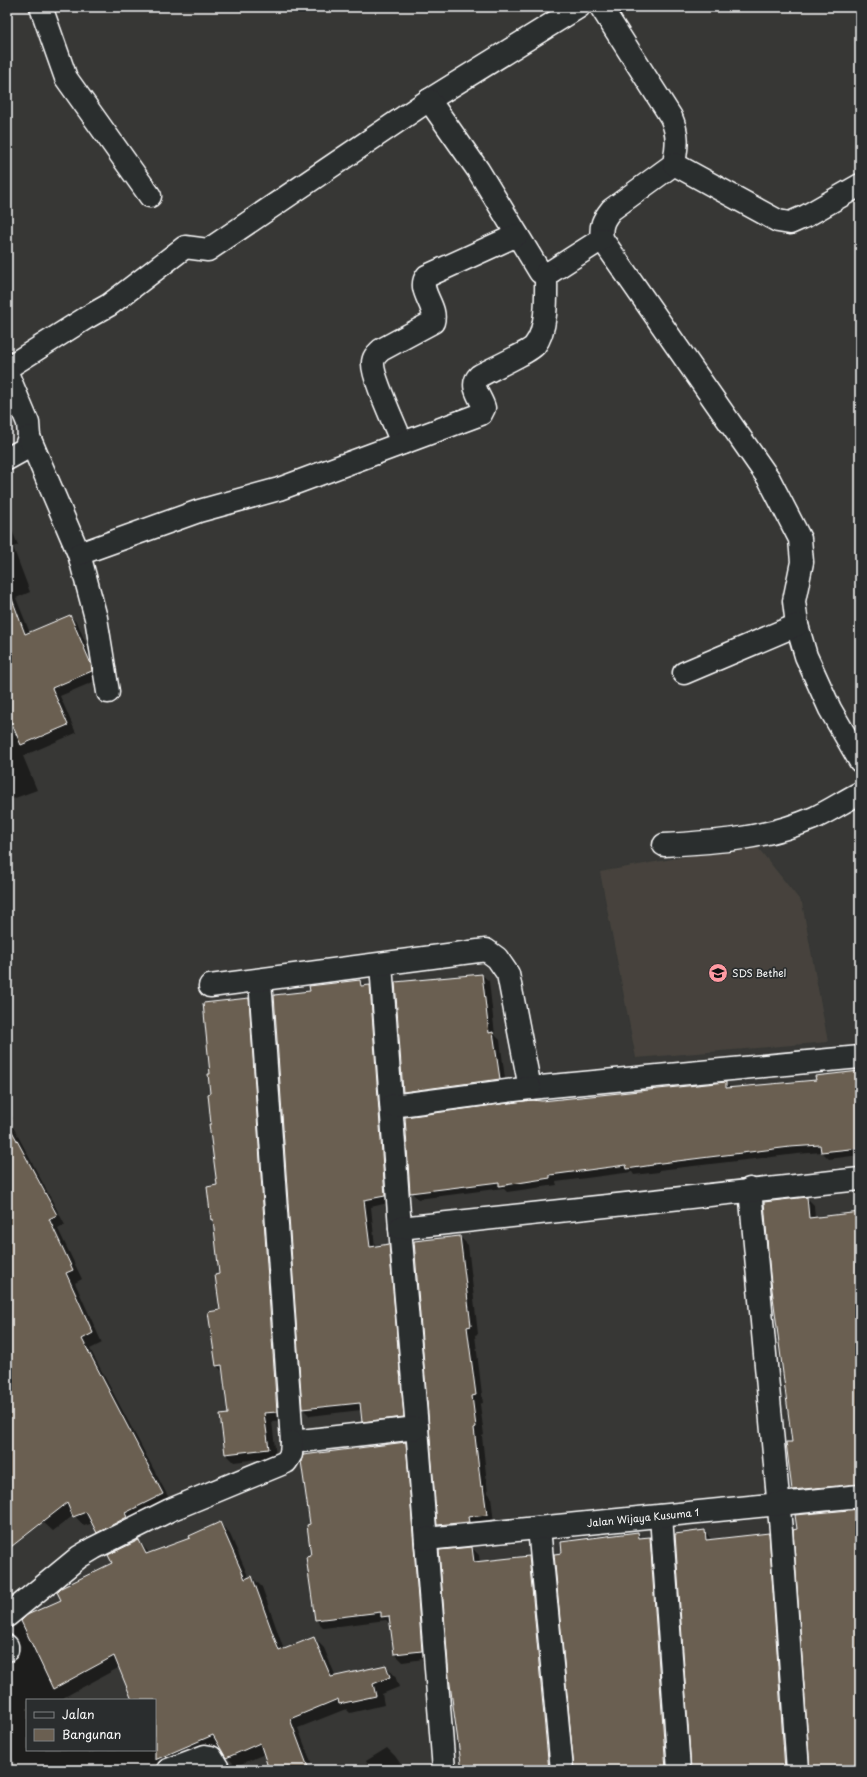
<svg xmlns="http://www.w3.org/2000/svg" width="867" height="1777" font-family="'Playpen Sans',sans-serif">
  <rect width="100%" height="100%" fill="#373735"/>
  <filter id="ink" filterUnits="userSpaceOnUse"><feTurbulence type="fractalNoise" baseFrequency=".025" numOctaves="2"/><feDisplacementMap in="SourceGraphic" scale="8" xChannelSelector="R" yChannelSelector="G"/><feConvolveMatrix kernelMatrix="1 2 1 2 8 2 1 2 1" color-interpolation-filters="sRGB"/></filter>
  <g filter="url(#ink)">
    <polygon fill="#46433d" points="755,844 802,903 828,1042 636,1058 600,872"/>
    <g fill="#0007" fill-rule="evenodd">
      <polygon points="7,518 18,545 13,547 30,592 16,598 30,633 70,616 78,624 100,679 60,696 76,733 23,756 37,790 7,801"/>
      <polygon points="482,975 489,981 495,1035 500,1040 506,1086 411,1098 404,1092"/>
      <polygon points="360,981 365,986 370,986 377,993 392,1202 371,1207 375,1247 388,1245 396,1253 410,1424 370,1428 363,1421 361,1410 310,1416 303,1409 311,992"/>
      <polygon points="248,999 257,1007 285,1420 272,1421 276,1457 234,1462 226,1454 229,1415 224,1373 216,1365 221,1311 214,1222 212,1219 218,1186 212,1125 211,1075"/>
      <polygon points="860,1072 860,1155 829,1159 822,1152 797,1154 659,1170 659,1172 634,1175 632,1172 556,1182 557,1185 507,1192 503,1188 418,1199 411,1192 542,1102 725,1083 731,1088 817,1081"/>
      <polygon points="7,1103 13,1119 10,1121 65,1225 58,1229 82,1279 75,1283 102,1343 90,1349 172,1504 107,1542 97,1532 93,1523 84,1526 74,1515 53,1531 43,1522 35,1509 7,1525"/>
      <polygon points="807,1198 814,1205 815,1219 860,1213 860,1491 800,1497 793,1490 793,1443"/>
      <polygon points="460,1237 468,1245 478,1334 475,1335 483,1403 480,1404 484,1435 482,1436 488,1493 491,1496 494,1523 446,1533 438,1525"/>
      <polygon points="405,1443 413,1451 430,1658 403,1662 395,1654 391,1624 386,1620 324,1628 316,1620 312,1557"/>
      <path d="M 219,1523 L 229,1532 L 249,1578 L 252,1577 L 262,1587 L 284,1650 L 314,1638 L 324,1648 L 336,1677 L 386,1666 L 395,1676 L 399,1687 L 382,1694 L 384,1705 L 350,1713 L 346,1709 L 298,1728 L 314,1770 L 270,1770 L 265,1754 L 236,1766 L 227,1757 L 220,1746 L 177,1764 L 170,1770 L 22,1770 L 14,1762 L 7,1744 L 7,1663 L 13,1662 L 19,1656 L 21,1646 L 18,1643 L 11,1644 L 7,1648 L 7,1629 L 28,1616 L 62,1601 L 114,1564 L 139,1541 L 150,1554 L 191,1539 ZM 120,1667 L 133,1700 L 155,1700 L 155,1750 L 99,1750 L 89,1754 L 88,1750 L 27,1750 L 27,1700 L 59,1700 Z"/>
      <polygon points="705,1531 712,1541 768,1534 775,1541 791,1770 692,1770"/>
      <polygon points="638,1533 644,1539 650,1538 656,1545 672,1770 575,1770 564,1553"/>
      <polygon points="472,1548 479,1555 480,1563 529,1557 536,1564 555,1770 463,1770"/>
      <polygon points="387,1748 395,1756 405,1770 371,1770 366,1761"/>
    </g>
    <g fill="#6a5f51" stroke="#fff">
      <polygon points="7,591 9,591 25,634 70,615 91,664 92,671 52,688 68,725 21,745 7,713"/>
      <polygon points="482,974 489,1033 493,1032 500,1079 403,1092 395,982"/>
      <polygon points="360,980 361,986 370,985 385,1196 364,1200 370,1247 389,1244 404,1417 362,1422 360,1403 302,1409 274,995 310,991 309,986"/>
      <polygon points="249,998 277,1412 264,1413 269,1449 225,1454 220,1415 228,1414 222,1365 216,1366 208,1312 220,1310 215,1275 219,1274 213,1219 211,1220 207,1187 217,1185 209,1124 211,1124 208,1094 210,1093 208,1074 210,1074 203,1003"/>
      <polygon points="860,1071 860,1148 821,1152 820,1145 790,1147 653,1164 653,1165 627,1169 626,1165 550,1175 550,1178 499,1186 499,1182 410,1193 405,1117 531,1100 542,1101 726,1082 726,1088 816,1080 815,1076"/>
      <polygon points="7,1122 57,1215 49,1219 73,1270 66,1273 93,1333 82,1339 163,1494 125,1513 127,1517 97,1533 86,1512 73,1517 67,1503 7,1550"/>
      <polygon points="807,1197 809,1218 860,1212 860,1484 792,1490 786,1442 792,1442 770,1274 764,1202"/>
      <polygon points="460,1236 471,1326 467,1327 476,1395 472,1396 476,1427 474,1428 481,1487 483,1486 487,1515 468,1517 469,1522 437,1525 414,1241"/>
      <polygon points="406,1442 422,1651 394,1654 389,1616 381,1617 381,1612 315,1620 306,1557 311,1556 307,1525 310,1524 301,1461 303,1455"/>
      <polygon points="860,1509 860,1770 810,1770 793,1530 797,1529 795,1515"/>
      <polygon points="220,1522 245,1579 252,1576 279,1651 314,1637 331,1677 386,1665 390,1677 373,1684 376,1696 339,1704 338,1699 290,1719 309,1770 269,1770 260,1743 226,1758 213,1735 155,1760 155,1700 132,1700 114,1656 53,1689 21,1621 27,1615 61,1600 57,1592 61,1588 112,1563 108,1555 139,1540 146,1554 190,1538 189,1536"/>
      <polygon points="705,1530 706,1540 769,1533 785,1770 691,1770 675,1534"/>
      <polygon points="638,1532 639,1538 650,1537 666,1770 574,1770 554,1554 562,1553 561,1542"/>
      <polygon points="472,1547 474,1562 529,1556 549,1770 462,1770 449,1677 439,1550"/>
    </g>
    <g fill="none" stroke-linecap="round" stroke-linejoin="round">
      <g stroke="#fff" stroke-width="25">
        <g id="minor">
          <polyline points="41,7 66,78 150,196"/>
          <path d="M 601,7 L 671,117 C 679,136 677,145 674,164 L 611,210 C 603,220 600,226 602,239 L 769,479 L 800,539 L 802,562 L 794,601 L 797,625 L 806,656 L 830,709 L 860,761"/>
          <polyline points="429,100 579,7"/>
          <polyline points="674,164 778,221 790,223 806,216 860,185"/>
          <polyline points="7,368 86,318 109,305 185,247 208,250 429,100 478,170 540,272 546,273 552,271 602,239"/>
          <polyline points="7,373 28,423 29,437 25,449 7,459"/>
          <polyline points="29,437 79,554 96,618 108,692"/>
          <path d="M 402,443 C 396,427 372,377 373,363 C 373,357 377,354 381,350 L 433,322 C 438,306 416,290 427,276 L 517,235"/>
          <path d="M 79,554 L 199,511 L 279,489 L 481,414 L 484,408 C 481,397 469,386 479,376 C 488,371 531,351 535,345 C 548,329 546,293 546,273"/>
          <polyline points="684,673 797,625"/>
          <path d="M 664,845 C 716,842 765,839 814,818 C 830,811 844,801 860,793"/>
          <polyline points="381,964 400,1228 417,1428 444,1770"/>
          <polyline points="260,980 292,1442 417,1428"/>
          <polyline points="210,986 486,950 497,958 508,974 530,1088 860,1057"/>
          <polyline points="392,1106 530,1088"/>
          <polyline points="750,1189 781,1531 798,1770"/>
          <polyline points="400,1228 860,1179"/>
          <polyline points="661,1516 679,1770"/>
          <polyline points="539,1528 562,1770"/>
          <path id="s1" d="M 426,1539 L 860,1496"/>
          <polyline points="7,1616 79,1557 94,1548 170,1510 286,1462 291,1454 292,1442"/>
          <polyline points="7,1646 7,1650"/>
          <polyline points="168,1770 205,1756 211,1757 219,1770"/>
        </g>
      </g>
      <use href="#minor" stroke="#2a2d2e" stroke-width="22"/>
    </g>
  </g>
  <defs>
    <g id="school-disc" transform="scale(1)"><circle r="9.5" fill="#ff9aa2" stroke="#2a2d2e"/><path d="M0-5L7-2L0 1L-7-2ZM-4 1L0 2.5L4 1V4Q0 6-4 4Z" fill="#111"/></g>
  </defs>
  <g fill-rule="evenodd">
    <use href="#school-disc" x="718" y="973"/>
  </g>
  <g text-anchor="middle" stroke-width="3.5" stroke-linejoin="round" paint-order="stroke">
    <g font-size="10" fill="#fff" stroke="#2a2d2e" text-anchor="start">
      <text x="732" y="977">SDS Bethel</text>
    </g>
    <g font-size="10" fill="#fff" stroke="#2a2d2e">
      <text dy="4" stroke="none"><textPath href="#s1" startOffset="218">Jalan Wijaya Kusuma 1</textPath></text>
    </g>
  </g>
  <rect width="867" height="1777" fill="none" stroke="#2a2d2e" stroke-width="24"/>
  <rect x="12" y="12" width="843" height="1753" fill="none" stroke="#fff" stroke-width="1.5" filter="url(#ink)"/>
  <rect x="26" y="1699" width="130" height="52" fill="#2a2d2e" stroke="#7f8182"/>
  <rect x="34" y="1712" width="20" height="6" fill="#2a2d2e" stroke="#7f8182"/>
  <text x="62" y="1719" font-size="12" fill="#ffffff">Jalan</text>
  <rect x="34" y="1729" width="20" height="12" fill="#6a5f51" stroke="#7f8182"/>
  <text x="62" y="1739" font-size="12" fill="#ffffff">Bangunan</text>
</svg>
